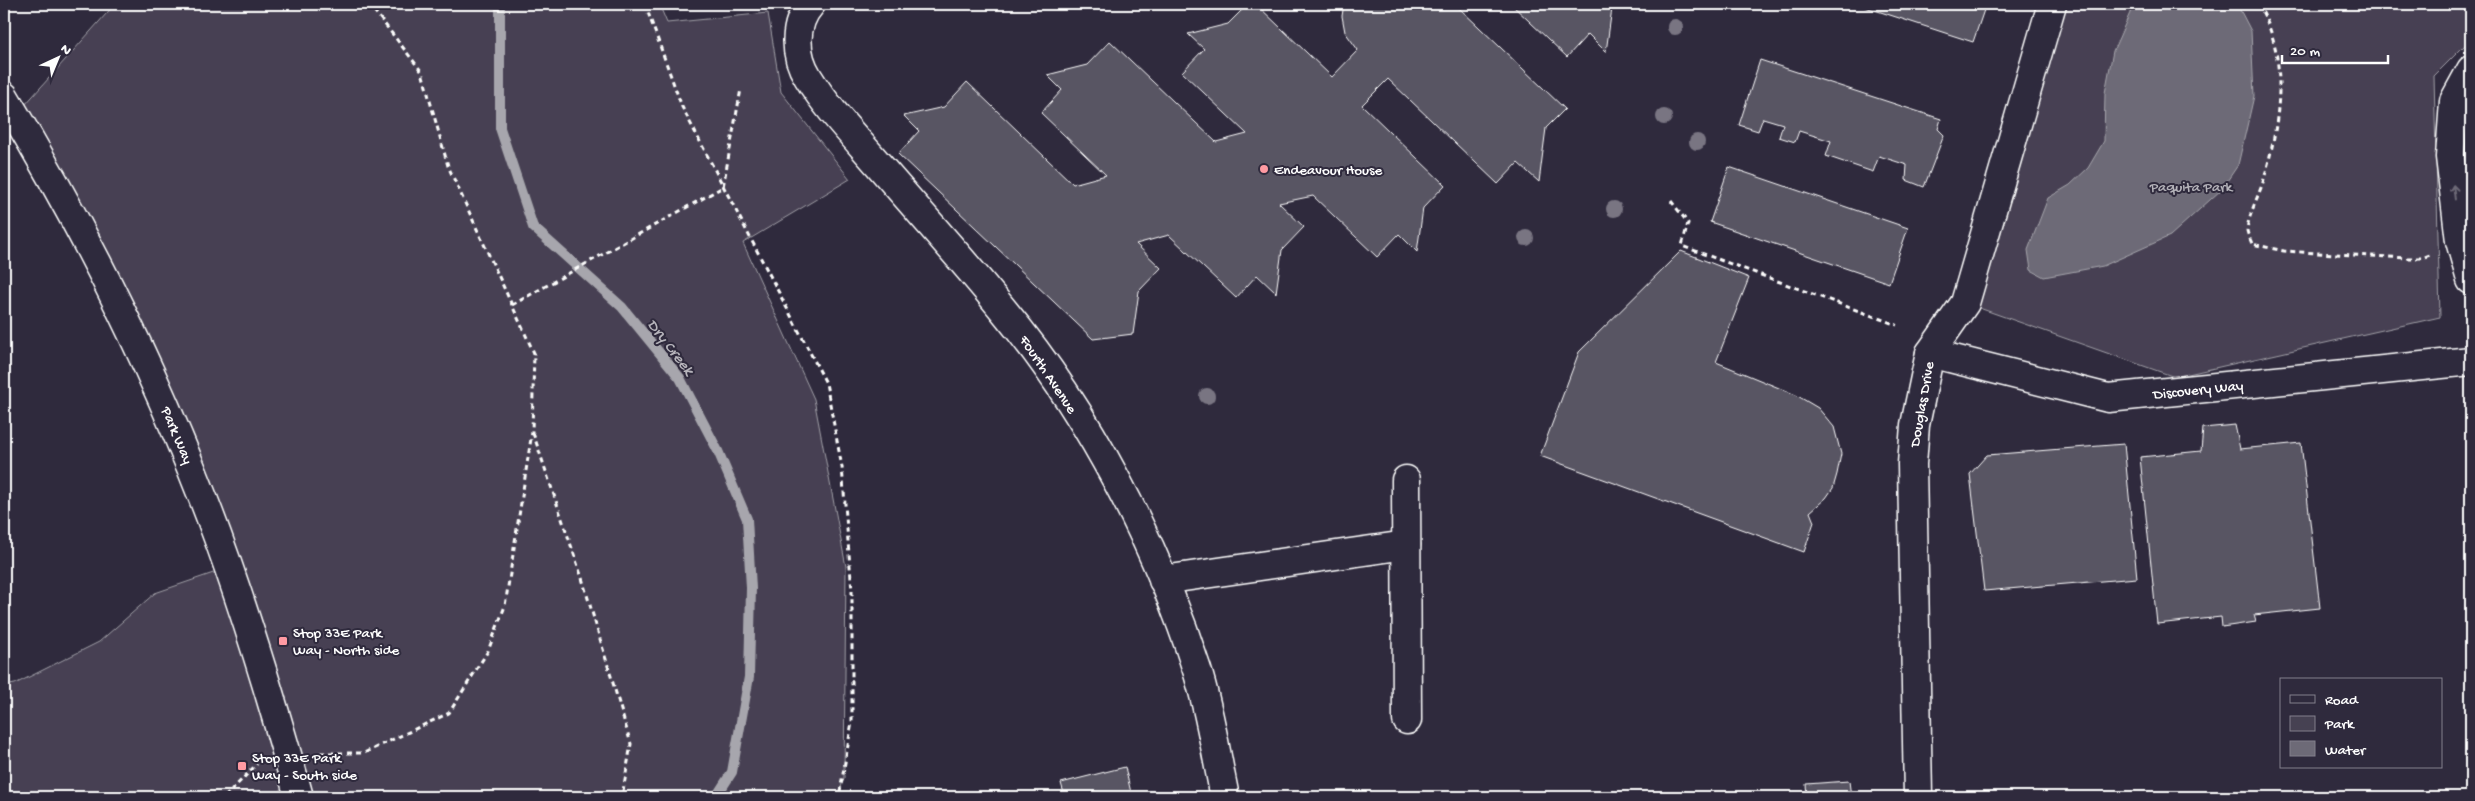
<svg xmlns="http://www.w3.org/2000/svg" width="2475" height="801" font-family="'Gochi Hand',sans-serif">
  <rect width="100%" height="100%" fill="#2f2a3d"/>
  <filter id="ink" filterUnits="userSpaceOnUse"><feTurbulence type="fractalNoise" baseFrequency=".02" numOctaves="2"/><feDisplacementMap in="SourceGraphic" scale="10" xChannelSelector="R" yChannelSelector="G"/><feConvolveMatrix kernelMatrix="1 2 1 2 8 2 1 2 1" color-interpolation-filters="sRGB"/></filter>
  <g filter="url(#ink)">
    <g fill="#464152" stroke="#a2a0a8">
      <polygon points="115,4 659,4 667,23 768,13 781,92 850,179 743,243 814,399 846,567 844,778 838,797 4,797 4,686 15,684 99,642 155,593 228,568 16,115"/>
      <polygon points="2052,4 2471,4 2471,39 2434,76 2440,317 2175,377 1965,303"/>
    </g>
    <polygon fill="#6d6a77" stroke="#a7a6ad" points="2134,4 2237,4 2251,31 2254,96 2238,165 2221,190 2170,236 2103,266 2044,277 2031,270 2028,250 2048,198 2070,185 2088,168 2104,141 2105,93 2113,51"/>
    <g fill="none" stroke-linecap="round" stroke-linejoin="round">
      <polyline stroke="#a7a6ad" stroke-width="10" points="500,4 500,128 533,227 622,307 680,378 718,451 747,519 751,588 749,677 732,772 716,797"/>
    </g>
    <g fill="#595564" stroke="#fff">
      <polygon points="1248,4 1256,4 1332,77 1358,50 1345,32 1342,16 1344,4 1461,4 1458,7 1565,109 1546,128 1539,182 1518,163 1498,184 1388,79 1362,105 1445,185 1423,208 1417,252 1399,234 1377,257 1313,196 1279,203 1304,227 1282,250 1276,293 1257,275 1236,298 1169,235 1136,244 1161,268 1139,291 1133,334 1093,339 898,154 919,131 904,116 944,107 967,82 1073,184 1106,175 1041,113 1062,90 1047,75 1087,65 1110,41 1216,142 1247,134 1182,72 1204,49 1188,34 1228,24"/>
      <polygon points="1511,4 1616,4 1612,8 1606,52 1588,34 1567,57"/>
      <polygon points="1856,4 1986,4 1973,42"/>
      <polygon points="1760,60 1941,119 1938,129 1944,135 1924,187 1906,180 1907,165 1879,156 1873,172 1826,156 1831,141 1799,131 1795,142 1779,137 1783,124 1763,118 1758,131 1739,125"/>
      <polygon points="1729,167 1908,228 1889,283 1710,222"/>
      <polygon points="1681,251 1749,278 1716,362 1796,395 1818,408 1834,427 1841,454 1837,474 1833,488 1826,498 1810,512 1814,522 1804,552 1540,456 1579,352"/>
      <polygon points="2235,425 2240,449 2301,443 2320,608 2254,615 2256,622 2222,627 2221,617 2157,624 2140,457 2201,451 2203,428"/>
      <polygon points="2124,444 2137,578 1984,591 1970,474 1987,455"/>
      <polygon points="1125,767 1132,797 1065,797 1061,783"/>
      <polygon points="1849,781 1851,797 1807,797 1806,784"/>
    </g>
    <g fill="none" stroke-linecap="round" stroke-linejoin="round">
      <g stroke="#fff" stroke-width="31">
        <g id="minor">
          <path d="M 811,4 C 793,24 794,55 808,77 C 827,108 854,136 878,164 C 920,213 964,261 1005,312 C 1089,413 1157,545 1197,670 C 1210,711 1216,755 1225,797"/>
          <polyline points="2471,70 2454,101 2450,157 2460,241 2471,280"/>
          <path d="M 4,96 C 81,223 149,359 203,498 C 241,595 271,696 299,797"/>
          <polyline points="1930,353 2108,398 2471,361"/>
          <polyline points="1406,480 1407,720"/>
          <polyline points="1163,580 1406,545"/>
          <polyline points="1918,797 1912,464 1915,425 1930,353 1965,303 2052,4"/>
        </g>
      </g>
      <g stroke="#fff" stroke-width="3" stroke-dasharray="5 4" stroke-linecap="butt">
        <polyline points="645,4 682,107 826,383 842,467 852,591 852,722 839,797"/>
        <path d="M 2258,4 C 2290,57 2280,122 2264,179 C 2260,193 2248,216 2247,230 C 2247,234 2251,240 2252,244 L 2284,251 L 2406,258 L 2422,258 L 2430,255"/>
        <polyline points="1671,201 1688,223 1682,246 1897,325"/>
        <polyline points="512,305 723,187 741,89"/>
        <polyline points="533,433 582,578 631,744 622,797"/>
        <polyline points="320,753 364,753 449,713 488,651 505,606 532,432 534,353 448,166 422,72 369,4"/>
        <polyline points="225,797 257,764"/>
      </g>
      <use href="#minor" stroke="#2f2a3d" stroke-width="28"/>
    </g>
    <g fill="#797582">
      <circle cx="1675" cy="27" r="8"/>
      <circle cx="1664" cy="117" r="8"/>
      <circle cx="1697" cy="142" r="8"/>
      <circle cx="1614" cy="209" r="8"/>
      <circle cx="1526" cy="238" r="8"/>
      <circle cx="1207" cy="396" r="8"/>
    </g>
    <defs><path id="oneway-shaft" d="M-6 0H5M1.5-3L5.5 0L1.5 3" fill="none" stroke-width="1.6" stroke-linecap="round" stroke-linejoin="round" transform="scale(1.25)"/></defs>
    <use stroke="#6d6a77" href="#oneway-shaft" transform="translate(2454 192) rotate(-97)"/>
  </g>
  <g fill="#ff9aa2" stroke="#2f2a3d" stroke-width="2">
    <circle cx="1264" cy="169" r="5"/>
    <rect x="278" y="636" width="10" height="10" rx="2.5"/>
    <rect x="237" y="761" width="10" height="10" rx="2.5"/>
  </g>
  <g text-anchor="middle" stroke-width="4" stroke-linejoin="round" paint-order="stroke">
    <g font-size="15" fill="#fff" stroke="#2f2a3d" text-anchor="start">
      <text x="1274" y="174">Endeavour House</text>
      <text x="293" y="637">Stop 33E Park<tspan x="293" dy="17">Way - North side</tspan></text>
      <text x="252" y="762">Stop 33E Park<tspan x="252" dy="17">Way - South side</tspan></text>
    </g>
    <g font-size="15" fill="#b5b3ba" stroke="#2f2a3d">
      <text x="2191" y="191">Paquita Park</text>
    </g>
    <g font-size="15" fill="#fff" stroke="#2f2a3d">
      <text transform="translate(1049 374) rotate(56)" y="5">Fourth Avenue</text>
      <text transform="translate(2198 389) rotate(-6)" y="5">Discovery Way</text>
      <text transform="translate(1921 404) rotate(-80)" y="5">Douglas Drive</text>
      <text transform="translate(178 435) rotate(67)" y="5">Park Way</text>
    </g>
    <g font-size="16" font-style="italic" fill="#b6b4bb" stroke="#2f2a3d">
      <text transform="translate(672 346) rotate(52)" y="6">Dry Creek</text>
    </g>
  </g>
  <rect width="2475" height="801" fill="none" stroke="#2f2a3d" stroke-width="20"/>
  <rect x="10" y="10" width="2455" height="781" fill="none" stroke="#fff" stroke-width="2" filter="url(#ink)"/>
  <rect x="2280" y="678" width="162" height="90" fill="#2f2a3d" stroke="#827f8b"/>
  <rect x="2290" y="695" width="25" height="8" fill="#2f2a3d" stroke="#827f8b"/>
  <text x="2325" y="704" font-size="15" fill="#ffffff">Road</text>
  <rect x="2290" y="716" width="25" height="15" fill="#464152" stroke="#827f8b"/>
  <text x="2325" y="728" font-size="15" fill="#ffffff">Park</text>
  <rect x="2290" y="741" width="25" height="15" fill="#6d6a77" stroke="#827f8b"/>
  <text x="2325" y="754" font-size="15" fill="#ffffff">Water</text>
  <g transform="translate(58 58) rotate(44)" stroke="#2f2a3d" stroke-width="4" paint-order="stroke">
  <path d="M0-4L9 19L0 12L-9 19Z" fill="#ffffff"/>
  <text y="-8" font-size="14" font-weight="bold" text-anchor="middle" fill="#ffffff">N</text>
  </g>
  <path d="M2282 55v8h106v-8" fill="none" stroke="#ffffff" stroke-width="2.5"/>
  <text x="2290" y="55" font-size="15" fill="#ffffff" stroke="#2f2a3d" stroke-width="4" paint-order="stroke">20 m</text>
</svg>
